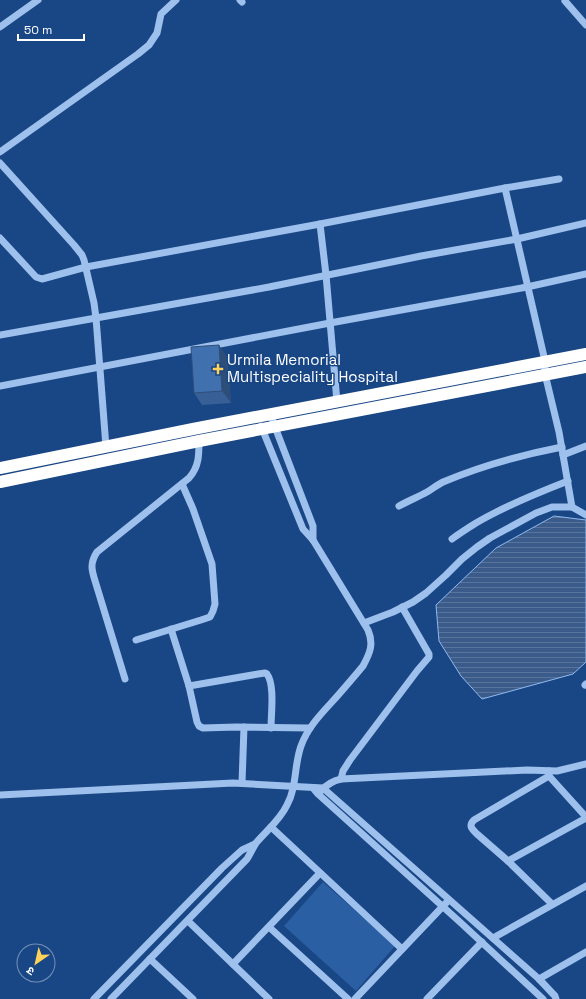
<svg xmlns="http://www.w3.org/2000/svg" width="586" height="999" font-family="'Space Grotesk','Noto Sans Devanagari',sans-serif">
  <defs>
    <pattern id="water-rules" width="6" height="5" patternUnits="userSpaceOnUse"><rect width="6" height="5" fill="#3b5c8b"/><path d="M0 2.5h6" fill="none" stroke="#58749c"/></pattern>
  </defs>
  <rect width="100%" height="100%" fill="#194685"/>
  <polygon fill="#2b5fa3" points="323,882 395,946 356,991 284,926"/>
  <polygon fill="url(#water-rules)" stroke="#90baef" points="554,516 586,520 586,662 573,674 482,699 461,676 439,641 436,605 496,548"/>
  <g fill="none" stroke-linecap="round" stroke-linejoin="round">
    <g stroke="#9ec0ec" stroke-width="7">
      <polyline points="240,0 242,2"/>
      <polyline points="565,1 586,25"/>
      <polyline points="0,27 38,0"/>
      <polyline points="0,152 138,54 149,45 157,33 161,14 176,0"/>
      <polyline points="0,163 74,245 82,255 84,260 94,303 96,318 106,447"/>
      <polyline points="505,188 545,361 545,374 559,432 572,507"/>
      <polyline points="320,224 326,275 337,402"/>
      <polyline points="0,238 36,277 42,279 86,267 320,224 505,188 559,179"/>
      <polyline points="0,335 96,318 269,287 421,256 517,239 586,223"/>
      <polyline points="0,386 330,323 527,287 586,274"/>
      <polyline points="271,415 275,427 313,526 313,540"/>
      <polyline points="563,455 586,446"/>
      <path d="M 399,506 C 408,501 418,497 427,492 C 432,489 437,485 443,482 C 481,466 521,455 562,447"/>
      <path d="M 452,539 C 460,533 468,528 476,523 C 505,506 537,493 568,481"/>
      <polyline points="364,623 393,612 413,602 426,593 446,575 462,559 477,547 490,538 536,513 552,507 572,507 586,515"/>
      <polyline points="171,629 189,686 197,722 199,726 203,728 236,727 310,728"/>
      <polyline points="136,640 201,620 210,617 213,611 215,604 212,564 193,509 182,484"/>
      <path d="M 125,679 L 96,584 C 92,571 89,564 97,552 L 189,478 C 199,467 199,455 199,441"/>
      <polyline points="585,685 586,684"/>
      <path d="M 189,686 L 258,674 L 265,673 L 267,674 C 275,685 271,714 271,728"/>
      <polyline points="549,771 549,776 586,817"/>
      <path d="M 549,776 L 474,820 C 468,826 472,829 477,834 L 508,861 L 552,904"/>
      <polyline points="341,779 343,771 350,760 417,671 429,657 429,654 402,607"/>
      <polyline points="242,783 244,727"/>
      <polyline points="313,788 318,794 461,923 543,999"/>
      <path d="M 321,791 C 327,784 332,781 341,779 L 527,770 L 557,771 L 586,764"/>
      <polyline points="0,795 233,783 323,788 539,979 555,996 556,999"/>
      <polyline points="271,827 402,949"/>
      <polyline points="508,861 586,818"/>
      <polyline points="188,921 269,999"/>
      <polyline points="269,927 348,999"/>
      <polyline points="493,938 586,886"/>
      <polyline points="150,959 193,999"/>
      <polyline points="233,964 320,873"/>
      <polyline points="539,979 586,952"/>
      <polyline points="94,999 222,868 242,850 255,844"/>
      <path d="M 111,999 L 247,859 C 250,854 253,848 256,843 C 267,830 280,820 287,805 C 297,787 294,765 301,746 C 307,729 319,716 331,703 C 342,691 352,679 363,666 C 370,653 374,644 368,630 L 313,540 L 303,529 L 261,426"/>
      <polyline points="355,999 446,903"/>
      <polyline points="427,999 482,942"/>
    </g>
    <g stroke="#fff" stroke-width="12">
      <polyline points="0,468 193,429 586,354"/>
      <polyline points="0,482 199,441 586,367"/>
    </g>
  </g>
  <polygon fill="#386096" points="227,357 231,403 202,405 194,393"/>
  <polygon fill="#2e4e7a" points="219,345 227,357 231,403 222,391"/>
  <polygon fill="#4170ae" stroke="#2e4e7a" points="219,345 222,391 194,393 191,347"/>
  <path fill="#ffd259" stroke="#194685" stroke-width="1.5" d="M216 363h4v4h4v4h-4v4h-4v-4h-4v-4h4z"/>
  <g text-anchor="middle" stroke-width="3" stroke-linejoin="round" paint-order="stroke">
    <g font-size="15" fill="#fff" stroke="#194685" text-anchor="start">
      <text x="227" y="365">Urmila Memorial<tspan x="227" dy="17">Multispeciality Hospital</tspan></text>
    </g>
  </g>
  <g transform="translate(36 963) rotate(214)"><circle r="19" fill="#194685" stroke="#7590b6"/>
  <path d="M0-3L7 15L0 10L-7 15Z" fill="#ffd259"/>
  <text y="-6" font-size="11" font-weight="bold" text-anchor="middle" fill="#ffffff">उ</text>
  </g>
  <path d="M18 34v6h66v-6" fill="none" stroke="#ffffff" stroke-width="2"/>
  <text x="24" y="34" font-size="12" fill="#ffffff" stroke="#194685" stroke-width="3" paint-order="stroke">50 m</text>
</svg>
